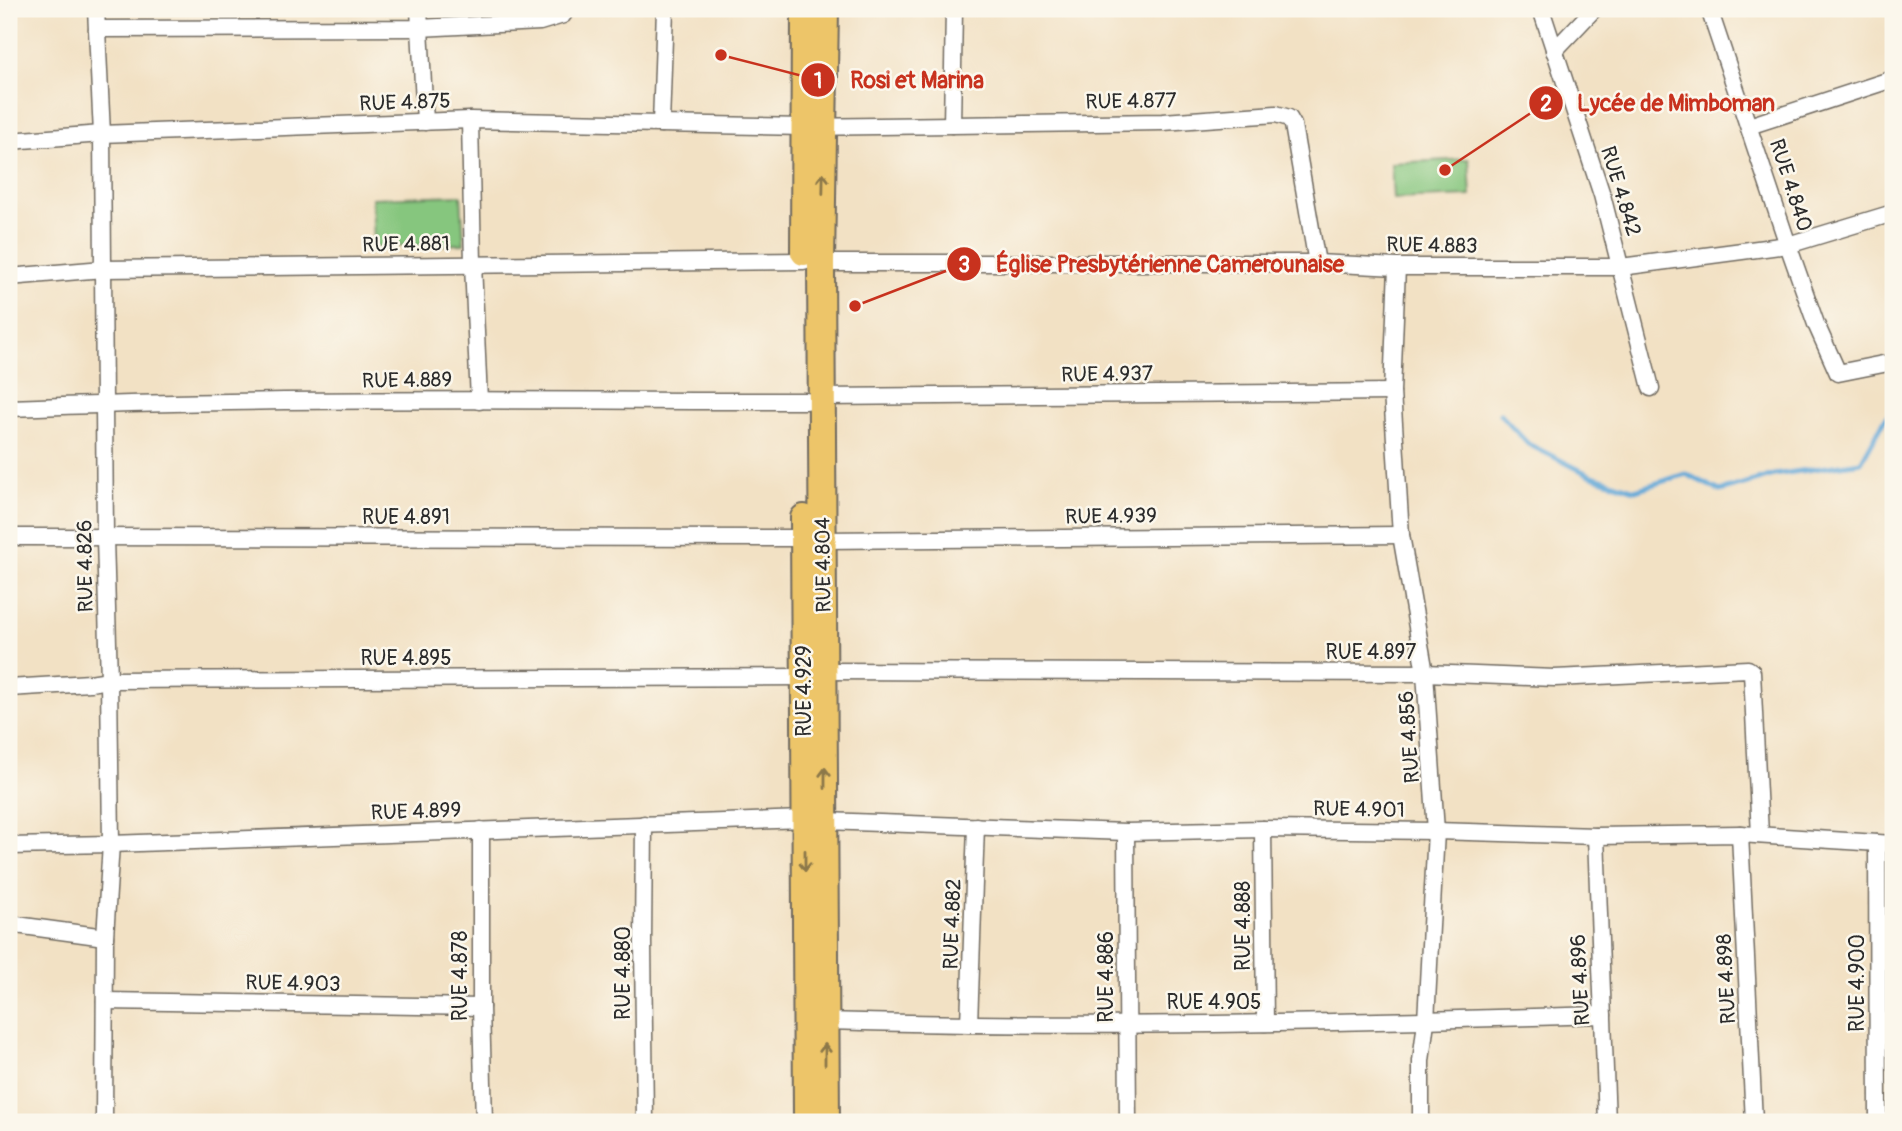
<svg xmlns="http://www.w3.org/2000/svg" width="1902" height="1131" font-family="Pangolin,sans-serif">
  <rect width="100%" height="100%" fill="#fbf7ec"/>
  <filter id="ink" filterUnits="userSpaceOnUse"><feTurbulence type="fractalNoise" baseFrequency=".0143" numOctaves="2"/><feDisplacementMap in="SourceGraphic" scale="14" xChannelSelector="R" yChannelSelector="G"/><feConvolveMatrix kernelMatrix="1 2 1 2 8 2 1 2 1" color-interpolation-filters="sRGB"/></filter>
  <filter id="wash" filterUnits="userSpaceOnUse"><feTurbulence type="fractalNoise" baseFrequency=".00686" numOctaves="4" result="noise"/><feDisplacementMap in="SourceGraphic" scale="28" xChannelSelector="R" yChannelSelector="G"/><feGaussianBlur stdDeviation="1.57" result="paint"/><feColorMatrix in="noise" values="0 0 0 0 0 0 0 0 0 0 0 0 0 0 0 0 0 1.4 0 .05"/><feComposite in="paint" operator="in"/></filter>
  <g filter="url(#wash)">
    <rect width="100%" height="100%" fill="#f2e1c4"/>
    <g fill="#86c67e" stroke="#587854" stroke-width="2">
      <polygon points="1469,159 1471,196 1393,199 1391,163"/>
      <polygon points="461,195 464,244 374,247 372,198"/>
    </g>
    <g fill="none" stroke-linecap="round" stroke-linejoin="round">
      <polyline stroke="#61a7d7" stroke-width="5" points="1500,414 1528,444 1592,476 1635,490 1686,474 1720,491 1774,475 1861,462 1886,417 1893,413"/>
    </g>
  </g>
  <g filter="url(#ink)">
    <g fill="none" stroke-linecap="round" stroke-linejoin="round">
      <g stroke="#716b61" stroke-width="19">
        <g id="minor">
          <polyline points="96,9 102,134 105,538 109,680 111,844 105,937 104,1122"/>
          <polyline points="419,9 425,122"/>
          <polyline points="1541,9 1602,195 1651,388"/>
          <polyline points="1709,9 1788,245 1816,324 1838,373 1893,362"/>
          <polyline points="97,29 419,28 540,22 563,15 566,9"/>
          <polyline points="1554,51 1594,9"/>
          <polyline points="470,120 473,264 479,401"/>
          <polyline points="661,124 665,9"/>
          <polyline points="952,125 954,9"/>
          <polyline points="1749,126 1893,79"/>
          <polyline points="9,141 102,134 470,120 804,127 1163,122 1276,114 1289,118 1293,125 1317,263"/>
          <polyline points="821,263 1317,263 1397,267 1621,267 1788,245 1893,213"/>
          <polyline points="1397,267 1392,392 1401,535 1425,673 1436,831 1426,1021 1421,1061 1421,1122"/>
          <polyline points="9,277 103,269 804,261"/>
          <polyline points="822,397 1392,392"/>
          <path d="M 9,408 C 274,397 540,401 806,401"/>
          <polyline points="9,537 804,538"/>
          <polyline points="822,540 1401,535"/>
          <polyline points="825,671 1425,673 1555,678 1748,669 1752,672 1760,835"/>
          <polyline points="9,688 90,683 109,680 804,677"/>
          <polyline points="644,824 643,942 645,1122"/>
          <polyline points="1263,829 1265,1023"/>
          <polyline points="481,830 481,1007 484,1122"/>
          <polyline points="1126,832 1128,1122"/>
          <polyline points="1740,834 1754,1122"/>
          <polyline points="1596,836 1607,1122"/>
          <polyline points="1877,843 1878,1122"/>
          <polyline points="9,846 111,844 804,819 825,821 1126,832 1263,829 1436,831 1596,836 1740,834 1893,844"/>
          <polyline points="9,924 105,937"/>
          <polyline points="105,1001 481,1007"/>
          <path d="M 825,1021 C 1084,1029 1344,1023 1603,1015"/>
          <polyline points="969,1024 976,826"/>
        </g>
      </g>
      <g stroke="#716b61" stroke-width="30">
        <g id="primary">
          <polyline points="825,9 821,263 826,1122"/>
          <polyline points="804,252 805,9"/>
          <polyline points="804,518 807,1122"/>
        </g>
      </g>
      <use href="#minor" stroke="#fff" stroke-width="16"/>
      <use href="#primary" stroke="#edc569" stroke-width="26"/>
    </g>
    <defs><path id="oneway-shaft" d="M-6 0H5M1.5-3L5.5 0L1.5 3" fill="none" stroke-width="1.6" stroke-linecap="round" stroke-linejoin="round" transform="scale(1.75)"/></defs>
    <g stroke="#8c784a">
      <use href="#oneway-shaft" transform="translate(823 183) rotate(-89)"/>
      <use href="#oneway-shaft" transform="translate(825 778) rotate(-90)"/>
      <use href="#oneway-shaft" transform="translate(805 861) rotate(90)"/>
      <use href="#oneway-shaft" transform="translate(825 1054) rotate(-90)"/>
    </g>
  </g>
  <g text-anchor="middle" stroke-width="5" stroke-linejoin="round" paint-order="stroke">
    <g font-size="21" fill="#2b2b2b" stroke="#fbf7ec">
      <text transform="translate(1131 101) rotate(-1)" y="7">RUE 4.877</text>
      <text transform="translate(405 102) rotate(-2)" y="7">RUE 4.875</text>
      <text transform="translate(1791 185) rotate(72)" y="7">RUE 4.840</text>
      <text transform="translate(1621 191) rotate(73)" y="7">RUE 4.842</text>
      <text transform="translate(406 244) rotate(-1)" y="7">RUE 4.881</text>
      <text transform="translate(1432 245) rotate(1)" y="7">RUE 4.883</text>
      <text transform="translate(1107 374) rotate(-1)" y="7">RUE 4.937</text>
      <text transform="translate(407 380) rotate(-1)" y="7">RUE 4.889</text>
      <text transform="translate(1111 516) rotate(-1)" y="7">RUE 4.939</text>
      <text x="406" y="524">RUE 4.891</text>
      <text transform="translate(823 565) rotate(-91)" y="7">RUE 4.804</text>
      <text transform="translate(85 566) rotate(-91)" y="7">RUE 4.826</text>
      <text x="1371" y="659">RUE 4.897</text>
      <text x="406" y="665">RUE 4.895</text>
      <text transform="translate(804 691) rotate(-90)" y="7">RUE 4.929</text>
      <text transform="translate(1409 737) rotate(-94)" y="7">RUE 4.856</text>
      <text transform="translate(1359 809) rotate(1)" y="7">RUE 4.901</text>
      <text transform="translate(416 811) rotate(-2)" y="7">RUE 4.899</text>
      <text transform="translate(952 924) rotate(-88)" y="7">RUE 4.882</text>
      <text transform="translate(1243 926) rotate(-90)" y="7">RUE 4.888</text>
      <text transform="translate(623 973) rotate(-90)" y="7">RUE 4.880</text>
      <text transform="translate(460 976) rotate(-90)" y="7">RUE 4.878</text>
      <text transform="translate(1106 977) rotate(-90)" y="7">RUE 4.886</text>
      <text transform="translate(1726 979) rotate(-93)" y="7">RUE 4.898</text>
      <text transform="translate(1580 980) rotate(-93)" y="7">RUE 4.896</text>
      <text transform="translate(293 983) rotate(1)" y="7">RUE 4.903</text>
      <text transform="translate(1857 983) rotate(-90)" y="7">RUE 4.900</text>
      <text x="1214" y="1009">RUE 4.905</text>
    </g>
  </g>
  <path fill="none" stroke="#c8321e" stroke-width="2.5" d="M721 55L818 80M1445 170L1546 103M855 306L964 264"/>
  <g fill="#c8321e" stroke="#fbf7ec" stroke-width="2.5">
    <circle cx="721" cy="55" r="7"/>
    <circle cx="1445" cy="170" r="7"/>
    <circle cx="855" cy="306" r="7"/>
    <circle cx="818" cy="80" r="18"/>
    <circle cx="1546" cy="103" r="18"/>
    <circle cx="964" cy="264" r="18"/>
  </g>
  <g font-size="21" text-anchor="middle" font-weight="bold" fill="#fff">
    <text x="818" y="88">1</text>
    <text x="1546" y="111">2</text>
    <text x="964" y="272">3</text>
  </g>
  <g font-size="23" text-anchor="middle" font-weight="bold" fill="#c8321e" stroke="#fbf7ec" stroke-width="5" stroke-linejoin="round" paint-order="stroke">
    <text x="917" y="88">Rosi et Marina</text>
    <text x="1676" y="111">Lycée de Mimboman</text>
    <text x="1170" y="272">Église Presbytérienne Camerounaise</text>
  </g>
  <rect width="1902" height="1131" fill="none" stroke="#fbf7ec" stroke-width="35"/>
</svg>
